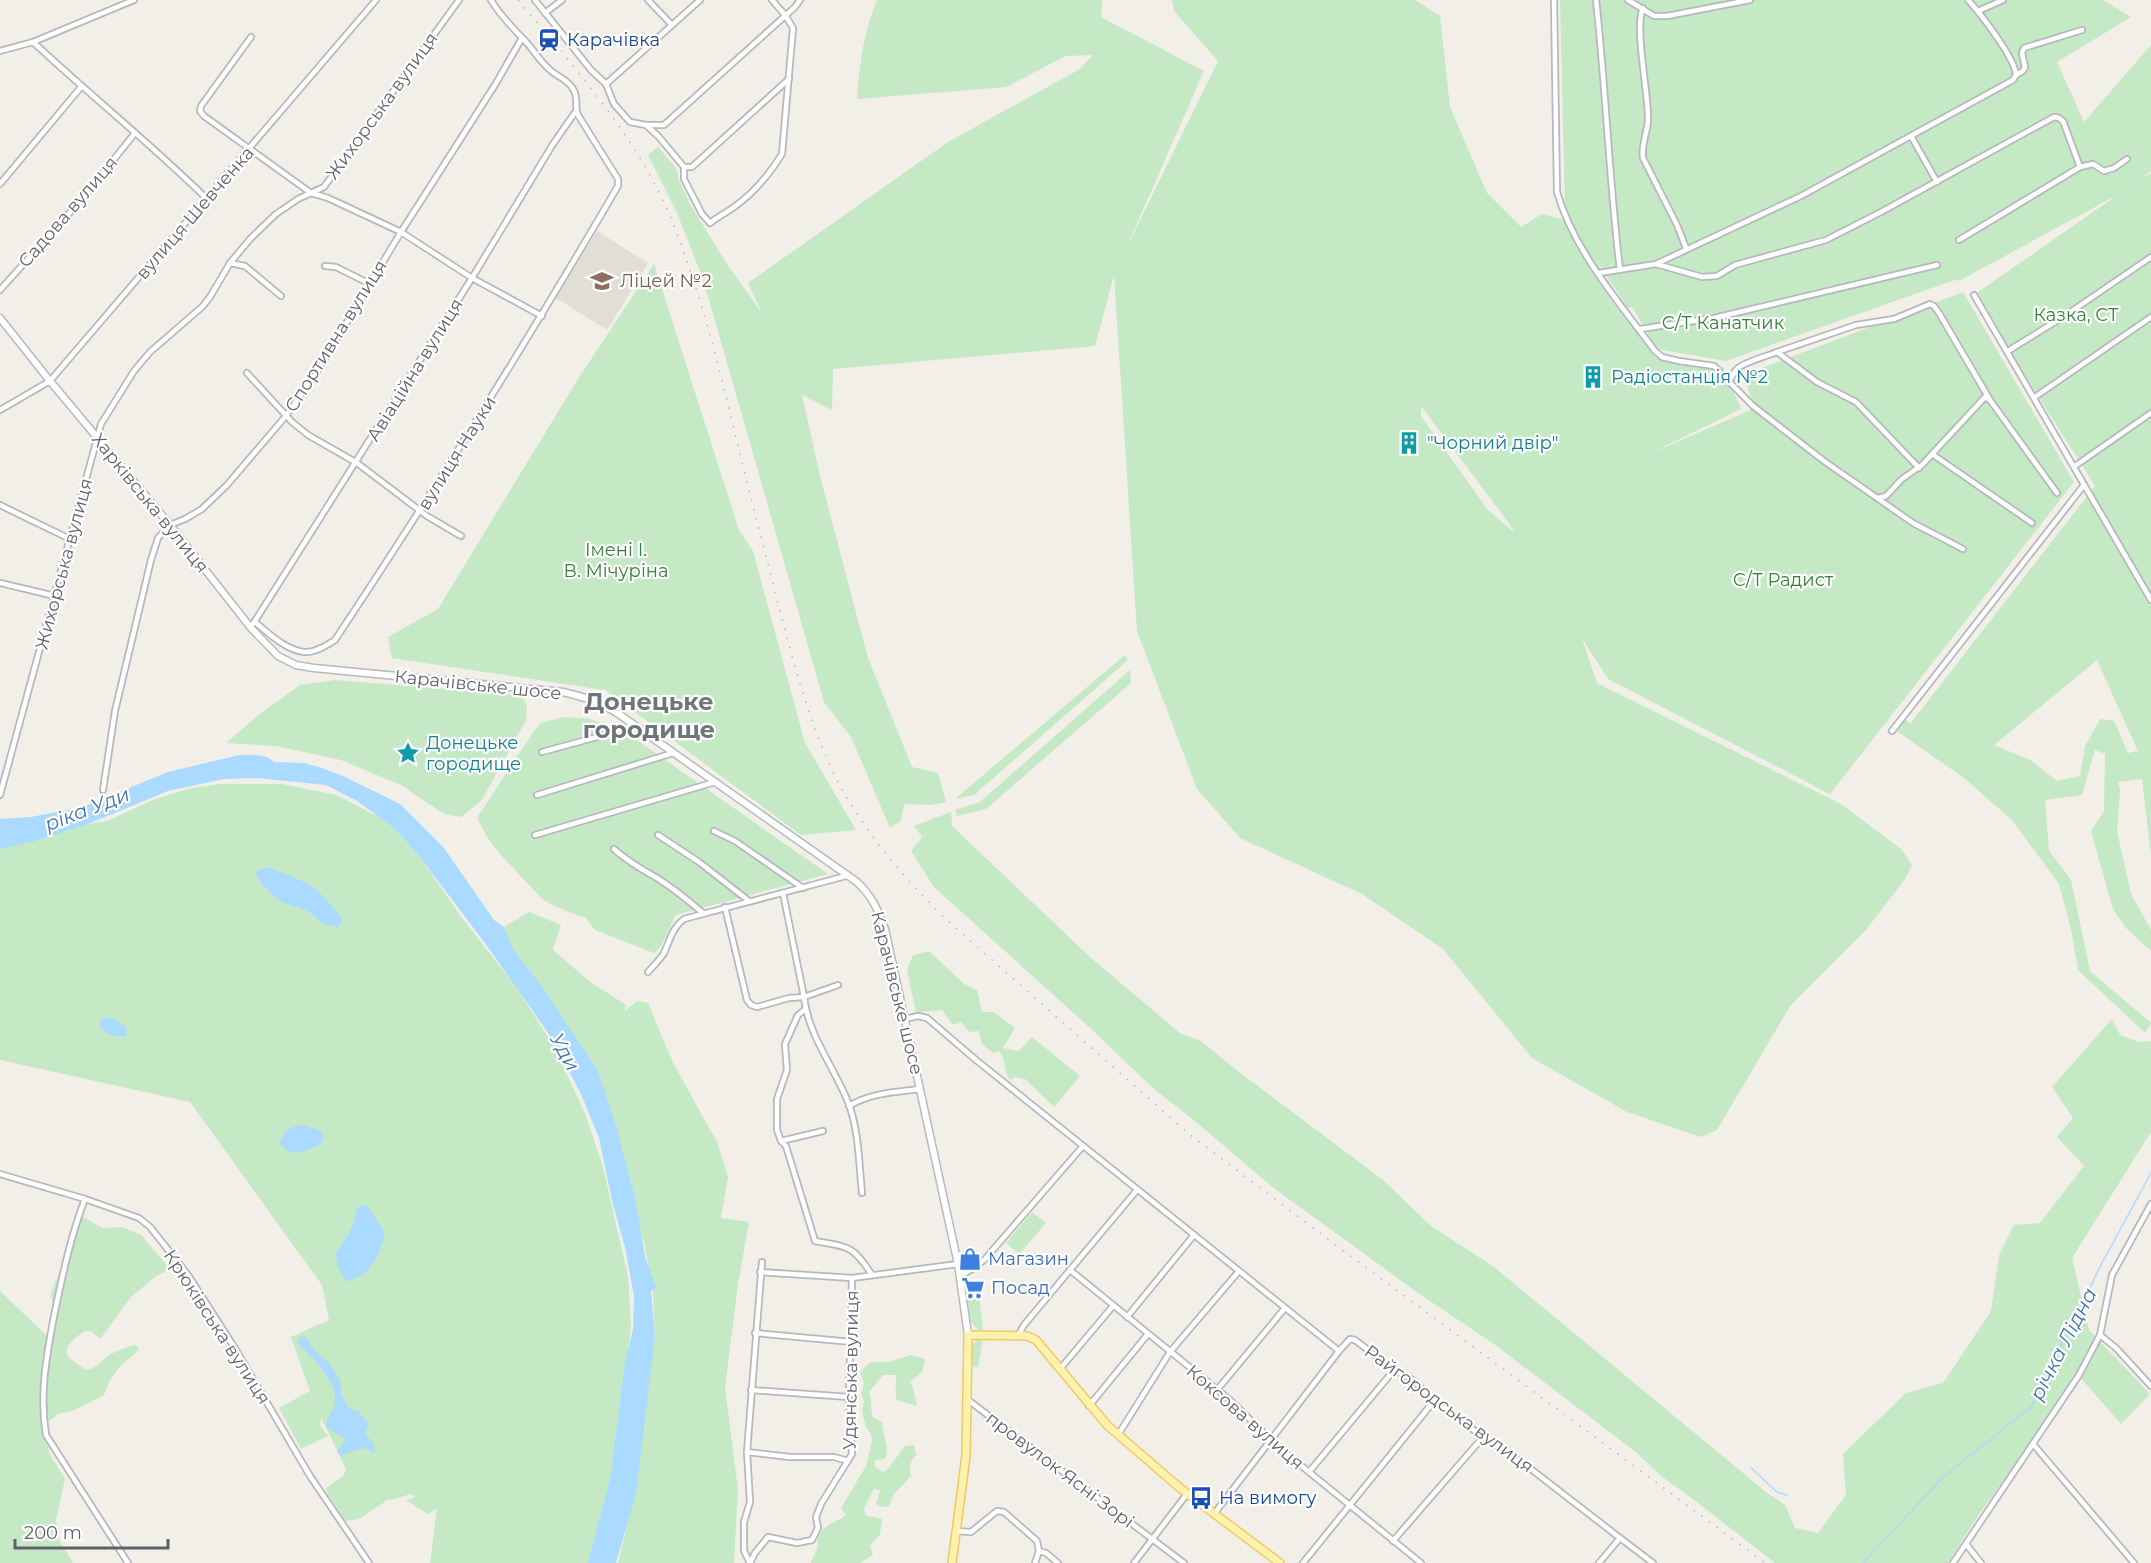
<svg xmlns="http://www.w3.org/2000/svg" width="2151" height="1563" font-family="Montserrat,sans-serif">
  <rect width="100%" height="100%" fill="#f1efe8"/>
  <polygon fill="#e1ded6" points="597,231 648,263 607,330 556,298"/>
  <g fill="#c5e8c5" fill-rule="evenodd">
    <path d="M 877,0 L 1102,0 L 1101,17 L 1204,71 L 1125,251 L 1218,61 L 1174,11 L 1172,0 L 1415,0 L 1440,16 L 1450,107 L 1487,193 L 1521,227 L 1542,214 L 1569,221 L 1565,213 L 1560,0 L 2103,0 L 2131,17 L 2057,62 L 2084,122 L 2151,45 L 2151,171 L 2137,182 L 2151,173 L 2151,855 L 2142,779 L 2118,782 L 2120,790 L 2117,831 L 2131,894 L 2151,930 L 2151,951 L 2126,928 L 2113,909 L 2091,831 L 2104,811 L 2105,754 L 2095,750 L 2082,795 L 2045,800 L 2049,851 L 2071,880 L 2090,971 L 2151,1023 L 2145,1033 L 2078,970 L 2071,929 L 2059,884 L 2012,820 L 1964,778 L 1897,731 L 1904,718 L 1910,724 L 2095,486 L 1974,295 L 2119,194 L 1959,281 L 1957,279 L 1726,361 L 1657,349 L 1632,307 L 1628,308 L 1590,251 L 1655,357 L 1723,367 L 1741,409 L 1647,455 L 1755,408 L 1743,375 L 1963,292 L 2074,482 L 1830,794 L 1608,679 L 1582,638 L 1597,683 L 1841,804 L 1901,849 L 1912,865 L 1905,879 L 1866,930 L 1790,1006 L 1717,1130 L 1701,1137 L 1627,1112 L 1532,1058 L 1443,949 L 1362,894 L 1240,838 L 1197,789 L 1137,631 L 1114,275 L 1095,346 L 833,369 L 832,410 L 802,395 L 820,476 L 868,658 L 912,767 L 938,773 L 946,802 L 931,805 L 904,804 L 901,821 L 890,828 L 851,737 L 824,702 L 703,279 L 677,213 L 648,155 L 658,147 L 676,168 L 679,180 L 690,204 L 727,264 L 762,313 L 748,283 L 948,142 L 1080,69 L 1093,55 L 1066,56 L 1006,87 L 857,99 C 860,62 863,34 877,0 ZM 1421,406 L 1511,526 L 1515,533 L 1488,510 L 1421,416 ZM 2097,660 L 2138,751 L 2128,753 L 2114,721 L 2100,719 L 2085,746 L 2080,776 L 2057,781 L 2030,760 L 1994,745 Z"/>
    <polygon points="654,264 739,530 753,551 805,743 856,830 801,835 605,690 392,658 388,637 438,609 578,379"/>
    <polygon points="1125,655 1128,660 974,795 955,799"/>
    <polygon points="1130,670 1131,683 986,809 957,816 955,810 980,802"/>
    <polygon points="335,680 520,695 527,704 526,720 482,800 461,817 444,814 401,785 341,760 276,746 226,743 260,714 300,685"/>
    <path d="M 564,717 L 590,719 L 624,731 L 828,874 L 676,915 C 668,927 665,945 654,953 L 595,930 L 586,918 L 566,911 L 543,900 L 500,854 L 487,837 L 477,818 L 532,734 L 541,723 Z"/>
    <polygon points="220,784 282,784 336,795 379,817 396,830 420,857 462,918 514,984 555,1048 586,1116 603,1167 628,1277 631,1327 610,1479 588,1563 430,1563 437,1509 428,1514 406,1500 415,1497 411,1494 391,1500 389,1499 359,1519 345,1521 325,1489 343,1476 346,1469 321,1417 320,1426 328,1436 301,1449 279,1408 310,1391 291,1337 329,1320 322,1285 190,1102 0,1060 0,848 88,824 107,821 153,800 187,789"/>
    <polygon points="951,812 952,826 1091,958 1180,1033 1201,1041 1235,1069 1383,1180 1431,1226 1494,1267 1766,1492 1785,1505 1795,1528 1818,1533 1846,1495 1843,1454 1906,1393 1943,1383 1991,1311 1999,1255 2014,1225 2040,1223 2084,1166 2057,1137 2073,1118 2052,1087 2112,1019 2120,1035 2139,1042 2151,1041 2151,1132 2072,1258 2089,1330 2150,1394 2121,1424 2079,1376 1979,1514 1948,1563 1775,1563 1693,1499 1661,1476 1637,1453 1494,1344 1421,1295 1275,1189 1190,1117 1154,1089 1089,1027 934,887 911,851 922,837 914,826"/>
    <polygon points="529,912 561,925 553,950 589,981 626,1005 625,1011 637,1001 648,1003 673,1063 717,1142 728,1177 721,1218 749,1222 738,1284 725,1387 738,1490 734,1563 618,1563 631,1510 655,1337 653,1290 645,1247 598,1071 513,949 504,927"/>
    <path d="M 929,951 L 964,984 L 977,990 L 982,1012 L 994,1012 L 1015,1028 L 1003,1048 L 1019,1051 L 1032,1037 L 1080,1076 L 1054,1107 L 1025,1079 L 1015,1077 L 1010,1080 C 1003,1071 1007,1061 999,1051 L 993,1053 L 982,1044 L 979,1031 L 969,1032 L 961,1022 L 953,1025 L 942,1010 L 916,1012 L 907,970 L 913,955 Z"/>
    <polygon points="1032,1212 1046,1223 1019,1254 1006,1243"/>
    <path d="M 81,1216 L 103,1228 L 122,1227 L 141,1235 L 170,1269 L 155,1277 L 131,1297 L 100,1339 L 91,1331 L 84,1331 C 61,1349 60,1355 87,1370 C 98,1367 102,1360 111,1354 C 118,1350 126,1348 134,1345 L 139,1348 C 133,1357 124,1361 118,1369 C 111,1377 107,1386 104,1395 L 75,1410 L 58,1414 L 44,1425 L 49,1453 L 65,1479 L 56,1520 L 59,1540 L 73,1563 L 0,1563 L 0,1291 L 47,1336 L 56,1320 L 51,1295 L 55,1282 L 69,1261 L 74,1228 Z"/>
    <polygon points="975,1281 978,1284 983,1330 978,1330 971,1322 966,1287 970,1282"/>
    <path d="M 983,1338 L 978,1367 L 974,1367 C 970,1359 970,1346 977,1339 Z"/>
    <path d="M 911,1355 L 925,1359 L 922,1372 L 910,1382 L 914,1391 L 917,1406 L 897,1400 C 894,1391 897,1384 896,1375 L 883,1375 L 869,1392 C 872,1401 870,1408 873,1417 L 882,1422 L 887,1451 L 886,1458 L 875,1461 L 875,1467 L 883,1472 L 888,1469 L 905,1446 L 914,1445 L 916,1455 C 910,1463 908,1467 911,1476 L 894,1494 L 889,1506 L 881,1507 L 876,1504 L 880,1490 L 874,1489 L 864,1508 L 865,1515 L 882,1519 L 880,1534 L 870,1546 L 873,1555 L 860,1563 L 811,1563 C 812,1559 816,1553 817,1549 C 818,1540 817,1535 826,1527 C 832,1522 839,1521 846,1515 L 841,1508 L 866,1466 L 872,1441 L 871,1434 L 866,1427 L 862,1411 L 864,1401 L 861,1394 L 864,1383 L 860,1372 L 870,1362 L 889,1362 Z"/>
  </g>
  <g fill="#aadaff">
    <path d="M 239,755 C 251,755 265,753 274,762 L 304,763 L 322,768 L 343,776 L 400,804 L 444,848 L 494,920 L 504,927 L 513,949 L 543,988 L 598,1071 L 615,1123 L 635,1197 L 645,1256 L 656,1288 L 651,1291 L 655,1337 L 636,1494 L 616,1563 L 588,1563 L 610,1479 L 625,1363 L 633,1329 L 634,1296 L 625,1247 L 613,1205 L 599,1138 L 581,1094 L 551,1037 L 490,950 L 420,857 L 396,830 L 379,817 L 357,801 L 326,785 L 257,778 L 224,779 L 168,791 L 88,824 L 31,842 L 0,849 L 0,819 L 31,817 L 83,807 L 168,772 Z"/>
    <polygon points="268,867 298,879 315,888 341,916 342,923 337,927 324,924 308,911 281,902 263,886 255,872"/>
    <path d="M 104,1017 L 114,1019 L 125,1026 L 127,1036 C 114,1037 104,1035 98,1023 Z"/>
    <path d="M 301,1124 L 320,1131 L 324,1136 L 322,1143 C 305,1152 294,1159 279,1143 L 286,1130 Z"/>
    <path d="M 366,1204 L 384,1232 L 383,1241 L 375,1261 L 363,1275 L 346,1282 L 337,1265 L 336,1253 C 347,1238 354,1227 357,1208 Z"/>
    <path d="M 301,1336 L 306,1337 L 314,1350 L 328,1362 L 340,1380 L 341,1395 L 350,1409 L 358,1411 L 369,1424 L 365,1434 L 374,1444 L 375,1453 L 363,1448 L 340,1456 L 337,1451 L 346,1439 L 327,1428 C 325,1417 333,1413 335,1402 C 339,1383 310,1356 298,1343 Z"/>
  </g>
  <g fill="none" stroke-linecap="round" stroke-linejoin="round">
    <g stroke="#aadaff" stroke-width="1.5">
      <polyline points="1751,1468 1777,1492 1787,1495"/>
      <polyline points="1863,1563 1943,1477 2031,1407 2102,1263 2151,1173"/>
    </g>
    <g stroke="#b5b8bc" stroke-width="8">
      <g id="minor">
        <path d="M 535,0 L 591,70 L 606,84 L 614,104 L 630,122 L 646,125 L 659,137 L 684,167 L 684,179 L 702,214 L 710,223 C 717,217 726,213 734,207 C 754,193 769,175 782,154 L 793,28 L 785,15 L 772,0"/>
        <polyline points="648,0 672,25"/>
        <path d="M 1554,0 L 1557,192 C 1574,251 1619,302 1655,351 L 1662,357 L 1679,361 L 1714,366 L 1753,406 L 1824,461 L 1913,523 L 1963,549"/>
        <path d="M 1596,0 C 1606,90 1609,180 1620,270"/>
        <polyline points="1628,0 1654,16 1667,16 1750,0"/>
        <path d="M 1643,8 C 1634,28 1649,95 1648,121 C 1647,133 1641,145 1643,158 L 1677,225 L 1686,248"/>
        <polyline points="1978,11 2003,0"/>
        <polyline points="545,13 562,0"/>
        <polyline points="251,37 201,106 200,111 204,116 311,193 328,198 401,232 472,278 542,316"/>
        <path d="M 33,42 C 90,95 151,144 207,199"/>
        <polyline points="0,51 33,42 134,0"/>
        <polyline points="2016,75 2023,71 2025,67 2022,53 2024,48 2082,30"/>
        <polyline points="606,84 700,0"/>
        <polyline points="646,125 664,125 795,7 800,0"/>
        <polyline points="1911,136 1937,182"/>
        <polyline points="684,167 692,167 789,79"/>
        <polyline points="0,184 81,87"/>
        <polyline points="1959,240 2080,167 2093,164 2104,171 2114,168 2127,159"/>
        <polyline points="230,263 245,266 281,296"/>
        <polyline points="1656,264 1702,277 1717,276 1735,265 1826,240 1881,212 2054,117 2059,118 2063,121 2080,167"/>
        <polyline points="325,266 336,267 370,284"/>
        <path d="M 1599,273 L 1656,264 L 1801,196 L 2013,80 L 2016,75 C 2015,58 1980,13 1968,0"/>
        <polyline points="0,290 83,198 135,133"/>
        <polyline points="1974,295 2151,600"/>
        <polyline points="1640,329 1714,318 1937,265"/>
        <polyline points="2008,351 2066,315 2151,257"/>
        <polyline points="1777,352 1856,325 1894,319 1930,304 1934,306 1939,313 1990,400"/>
        <polyline points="247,373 292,422 308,435 357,463 427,516 461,536"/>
        <path d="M 1729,381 C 1733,377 1733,372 1737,369 C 1744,362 1767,356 1777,352 L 1817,382 L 1856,402 L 1919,468"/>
        <polyline points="2035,397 2151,317"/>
        <polyline points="0,410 50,381 376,0"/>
        <polyline points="1932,454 2032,523"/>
        <polyline points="2075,466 2151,413"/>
        <polyline points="1878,498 1886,496 1902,479 1922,465 1985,397 1990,400 2057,493"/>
        <polyline points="0,505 70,539"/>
        <polyline points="0,583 55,596"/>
        <path d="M 255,622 C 268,633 286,650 304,652 C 315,653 327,645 335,640 C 434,491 528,340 618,186 L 618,179 L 578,115 C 574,106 579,98 573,89 C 567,78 556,77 548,68 C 540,61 534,51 527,43 C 514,29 501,17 491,0"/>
        <polyline points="253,624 472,278 553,144 576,111"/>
        <polyline points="1892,731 2084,485"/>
        <polyline points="542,752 608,734 633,725"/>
        <polyline points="103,790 115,711 151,560 158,538 170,525 185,519 202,509 227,485 285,417 314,377 401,232 495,85 522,38"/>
        <polyline points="0,795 101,424 134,371 150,352 202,307 210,297 230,263 251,238 276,214 298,199 324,187 459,0"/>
        <polyline points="537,795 673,753"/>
        <polyline points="714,831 735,841 803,888"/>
        <polyline points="535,835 715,782"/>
        <polyline points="658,835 699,862 749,901"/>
        <path d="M 614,849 C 627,861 641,869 657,878 C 673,888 689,901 703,913"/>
        <path d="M 783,893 L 804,997 C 808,1035 834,1067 848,1102 C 859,1130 859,1164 862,1193"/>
        <polyline points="725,907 747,1000 751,1005 757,1007 789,998 804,997 838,985"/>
        <path d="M 648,972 C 653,966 660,960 664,953 C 670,940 672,928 684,919 L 846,876"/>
        <path d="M 806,1009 L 798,1015 L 785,1044 L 787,1070 L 777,1099 L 777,1130 L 781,1141 L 786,1146 L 815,1241 C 848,1247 853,1245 872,1275"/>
        <polyline points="905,1019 918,1016 927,1018 976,1060 1339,1351 1350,1339 1355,1340 1394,1370 1413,1380 1434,1401 1483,1437 1523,1463 1620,1538 1599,1563"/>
        <path d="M 849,1106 C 870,1093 896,1092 920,1089"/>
        <polyline points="781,1141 823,1131"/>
        <polyline points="0,1174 85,1199 139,1218 150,1227 188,1275 236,1350 310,1476 369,1563"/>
        <path d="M 85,1199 C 71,1235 63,1273 55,1311 C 47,1353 39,1393 46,1435 L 128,1563"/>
        <polyline points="1070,1270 1230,1400 1277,1446 1421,1563"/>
        <polyline points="760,1272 852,1278 958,1264"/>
        <polyline points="960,1276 974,1268 985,1259 1083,1146"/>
        <polyline points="1127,1317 1194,1235"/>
        <polyline points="755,1333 852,1342"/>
        <polyline points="2100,1335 2116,1348 2151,1386"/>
        <polyline points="1018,1336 1024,1325 1137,1190"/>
        <polyline points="1060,1369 1113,1306"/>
        <polyline points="751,1390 849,1397"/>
        <polyline points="1217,1390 1285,1308"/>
        <polyline points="968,1400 1184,1563"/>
        <polyline points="1089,1406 1148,1334"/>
        <polyline points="1118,1435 1170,1352 1239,1271"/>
        <polyline points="2033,1444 2134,1563"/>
        <polyline points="747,1452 790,1457 834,1457 848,1461"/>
        <polyline points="1309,1472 1394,1370"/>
        <polyline points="1214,1514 1339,1351"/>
        <polyline points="956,1531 971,1532 997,1511 1004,1512 1037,1541 1039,1551 1046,1553 1058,1563"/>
        <polyline points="1620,1538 1653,1563"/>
        <polyline points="1393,1541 1483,1437"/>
        <polyline points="1966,1544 1981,1563"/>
        <polyline points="750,1563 755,1553 768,1537 797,1543 812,1540 818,1528 816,1517 821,1504 852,1454 849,1397 852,1278"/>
        <polyline points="750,1563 744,1551 744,1522 750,1502 747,1452 762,1262"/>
        <polyline points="1035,1563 1039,1551"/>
        <polyline points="1134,1563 1187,1494"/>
        <polyline points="1303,1563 1434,1401"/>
        <polyline points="1953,1563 2079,1375 2100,1335 2112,1275 2151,1204"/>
      </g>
    </g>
    <g stroke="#b6babf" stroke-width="9">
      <path id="secondary" d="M 0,318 L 50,381 L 170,525 L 251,628 L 278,656 L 296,665 L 314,668 L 563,692 C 584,697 601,702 620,715 L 857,882 C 872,896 878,910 885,929 L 958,1264 L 968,1335"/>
    </g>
    <g stroke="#f2c960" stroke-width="10">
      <polyline id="primary" points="952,1563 966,1456 968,1335 1027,1336 1036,1340 1107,1425 1180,1488 1280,1563"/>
    </g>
    <use href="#minor" stroke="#fff" stroke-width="4.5"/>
    <use href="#secondary" stroke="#fff" stroke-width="6"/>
    <use href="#primary" stroke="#fff2af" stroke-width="7"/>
    <path stroke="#b6b7b8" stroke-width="1.5" stroke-dasharray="1.5 8" stroke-linecap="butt" d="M 518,0 C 575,69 638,137 672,221 C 701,294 720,370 738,446 C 750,495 763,544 775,592 C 792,656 807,720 837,780 C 866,834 905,880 949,922 L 1189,1134 L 1341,1249 L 1765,1563"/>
  </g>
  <defs>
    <g id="station-bare" transform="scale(1.8)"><path d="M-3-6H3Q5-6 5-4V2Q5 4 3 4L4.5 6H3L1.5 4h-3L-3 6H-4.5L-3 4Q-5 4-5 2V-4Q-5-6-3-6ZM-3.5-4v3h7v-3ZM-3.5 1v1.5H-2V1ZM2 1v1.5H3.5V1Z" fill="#1a4fb4" stroke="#fff" stroke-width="2.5" paint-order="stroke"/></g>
    <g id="school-bare" transform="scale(1.8)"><path d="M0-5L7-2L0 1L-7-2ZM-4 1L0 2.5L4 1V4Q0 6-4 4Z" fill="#8d6e63" stroke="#fff" stroke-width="2.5" paint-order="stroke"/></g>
    <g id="building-bare" transform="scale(1.8)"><path d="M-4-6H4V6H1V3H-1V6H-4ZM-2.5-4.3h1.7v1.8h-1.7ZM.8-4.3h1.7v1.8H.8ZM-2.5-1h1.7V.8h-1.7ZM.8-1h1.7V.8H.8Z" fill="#0f9aa8" stroke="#fff" stroke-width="2.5" paint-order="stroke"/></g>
    <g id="sight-bare" transform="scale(1.8)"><path d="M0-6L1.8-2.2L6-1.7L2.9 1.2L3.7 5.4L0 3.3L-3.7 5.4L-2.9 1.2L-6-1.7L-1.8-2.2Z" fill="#0f9aa8" stroke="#fff" stroke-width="2.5" paint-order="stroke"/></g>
    <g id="shop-bare" transform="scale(1.8)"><path d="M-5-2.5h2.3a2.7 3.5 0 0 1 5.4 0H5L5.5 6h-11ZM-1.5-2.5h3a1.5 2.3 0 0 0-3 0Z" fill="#3f7fe0" stroke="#fff" stroke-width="2.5" paint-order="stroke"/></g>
    <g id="supermarket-bare" transform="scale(1.8)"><path d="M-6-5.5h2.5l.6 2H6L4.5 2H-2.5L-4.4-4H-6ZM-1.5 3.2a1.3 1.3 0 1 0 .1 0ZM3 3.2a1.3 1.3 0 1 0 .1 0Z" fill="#3f7fe0" stroke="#fff" stroke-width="2.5" paint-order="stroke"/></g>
    <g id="bus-bare" transform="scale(1.8)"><path d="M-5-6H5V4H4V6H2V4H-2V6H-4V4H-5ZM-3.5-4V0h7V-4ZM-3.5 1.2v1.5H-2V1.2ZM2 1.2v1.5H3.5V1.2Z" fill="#1a4fb4" stroke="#fff" stroke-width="2.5" paint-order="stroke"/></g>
  </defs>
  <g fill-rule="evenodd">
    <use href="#station-bare" x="549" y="40"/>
    <use href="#school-bare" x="602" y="281"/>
    <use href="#building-bare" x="1593" y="377"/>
    <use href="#building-bare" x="1409" y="443"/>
    <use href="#sight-bare" x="408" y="753"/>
    <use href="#shop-bare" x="970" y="1259"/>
    <use href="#supermarket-bare" x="973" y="1288"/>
    <use href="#bus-bare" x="1201" y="1498"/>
  </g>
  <g text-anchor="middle" stroke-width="4.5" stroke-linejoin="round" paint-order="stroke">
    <g font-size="18" fill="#164399" stroke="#fff" text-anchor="start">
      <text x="567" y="46">Карачівка</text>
      <text x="1219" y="1504">На вимогу</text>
    </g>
    <g font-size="18" fill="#5f6368" stroke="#fff">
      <text transform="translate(382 106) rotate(-54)" y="6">Жихорська вулиця</text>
      <text transform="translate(68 212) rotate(-49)" y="6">Садова вулиця</text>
      <text transform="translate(195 213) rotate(-49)" y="6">вулиця Шевченка</text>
      <text transform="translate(336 336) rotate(-58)" y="6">Спортивна вулиця</text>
      <text transform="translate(415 370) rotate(-58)" y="6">Авіаційна вулиця</text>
      <text transform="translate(457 453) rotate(-58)" y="6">вулиця Науки</text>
      <text transform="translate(150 503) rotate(51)" y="6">Харківська вулиця</text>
      <text transform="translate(64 564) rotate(-75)" y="6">Жихорська вулиця</text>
      <text transform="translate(478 685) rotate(6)" y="6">Карачівське шосе</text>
      <text transform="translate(897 993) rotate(76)" y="6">Карачівське шосе</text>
      <text transform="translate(217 1327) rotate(57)" y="6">Крюківська вулиця</text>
      <text transform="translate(851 1370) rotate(-89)" y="6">Удянська вулиця</text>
      <text transform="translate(1449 1409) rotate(36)" y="6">Райгородська вулиця</text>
      <text transform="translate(1245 1417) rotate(41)" y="6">Коксова вулиця</text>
      <text transform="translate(1060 1470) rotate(37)" y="6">провулок Ясні Зорі</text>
    </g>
    <g font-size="18" fill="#785e54" stroke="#fff" text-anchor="start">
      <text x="620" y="287">Ліцей №2</text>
    </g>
    <g font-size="18" fill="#348238" stroke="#fff">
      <text x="2076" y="321">Казка, СТ</text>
      <text x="1723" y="329">С/Т Канатчик</text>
      <text x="616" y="556">Імені І.<tspan x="616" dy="21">В. Мічуріна</tspan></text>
      <text x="1783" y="586">С/Т Радист</text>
    </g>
    <g font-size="18" fill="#0d838f" stroke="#fff" text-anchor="start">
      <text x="1611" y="383">Радiостанцiя №2</text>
      <text x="1427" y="449">"Чорний двір"</text>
      <text x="426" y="749">Донецьке<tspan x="426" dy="21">городище</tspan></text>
    </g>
    <g font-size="18" fill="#366cbe" stroke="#fff" text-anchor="start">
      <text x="988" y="1265">Магазин</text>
      <text x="991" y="1294">Посад</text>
    </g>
    <g font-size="20" font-style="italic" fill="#4174aa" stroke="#fff">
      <text transform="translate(87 809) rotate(-21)" y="7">ріка Уди</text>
      <text transform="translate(565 1052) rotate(61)" y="7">Уди</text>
      <text transform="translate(2063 1344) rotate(-63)" y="7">річка Лідна</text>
    </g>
    <g font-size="24" font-weight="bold" fill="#70757a" stroke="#fff">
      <text x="649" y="710">Донецьке<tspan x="649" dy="28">городище</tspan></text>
    </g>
  </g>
  <path d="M15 1539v9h153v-9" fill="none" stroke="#5f6368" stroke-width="3"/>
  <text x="24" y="1539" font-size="18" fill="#5f6368" stroke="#ffffff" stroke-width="4.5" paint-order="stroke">200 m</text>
</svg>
